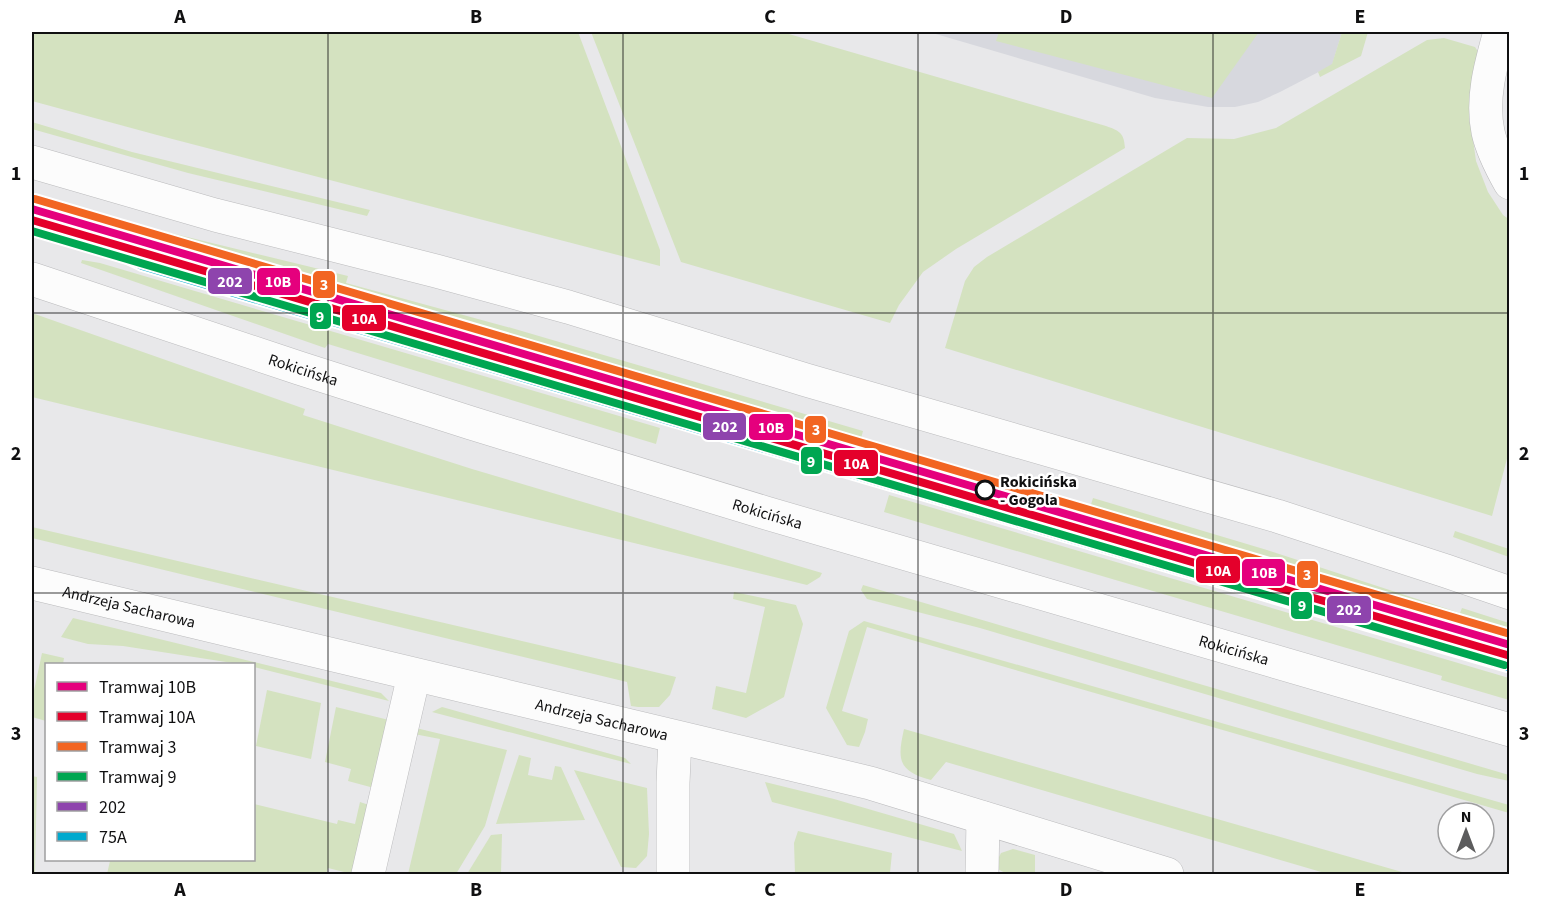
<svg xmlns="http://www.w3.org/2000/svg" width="1541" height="906" font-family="'Source Sans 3',sans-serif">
  <rect width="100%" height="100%" fill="#e8e8ea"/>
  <polygon fill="#d7d8de" points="929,32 1342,32 1332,65 1280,92 1258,102 1235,107 1208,107 1155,98"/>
  <g fill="#d4e2c0">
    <polygon points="32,32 578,32 660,250 660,266 157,135 32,101"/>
    <path d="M 591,32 L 782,32 L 1106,126 C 1120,131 1124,133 1125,148 L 956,249 L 923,272 L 899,305 L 890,323 L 681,262 Z"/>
    <polygon points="999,32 1259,32 1212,98 996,41"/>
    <polygon points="1342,32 1368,32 1361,56 1320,77 1318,72 1332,64"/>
    <polygon points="1444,38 1475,47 1481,56 1471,125 1476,161 1488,192 1503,215 1510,220 1509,451 1492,516 945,348 965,281 974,267 987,257 1187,138 1234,139 1276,128 1427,40"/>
    <polygon points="32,122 132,152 370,210 367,216 188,173 32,129"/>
    <polygon points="74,206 138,225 348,276 346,283 515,329 863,431 859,446 112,226 72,209"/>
    <polygon points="82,260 100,263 660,428 656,444 328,344 325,348 81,263"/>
    <polygon points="32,313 305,409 303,415 472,469 822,573 820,577 807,585 32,397"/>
    <polygon points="889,495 1509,678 1509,700 1441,680 1442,676 884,512"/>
    <polygon points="1093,498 1267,550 1460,613 1462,608 1509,623 1509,638 1088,514"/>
    <polygon points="32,527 676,677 670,695 659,707 638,707 631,706 627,682 32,538"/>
    <polygon points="1455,531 1509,549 1509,557 1453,537"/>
    <polygon points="863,585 1509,775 1509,781 1477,774 980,628 867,599 861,590"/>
    <polygon points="734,592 796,605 803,624 784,697 746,718 712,709 716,686 746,693 765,607 733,599"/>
    <polygon points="73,618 381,693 389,701 254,667 254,664 239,664 123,646 88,644 61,637"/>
    <polygon points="864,621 1509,805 1509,813 867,627 842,711 868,719 865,732 859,747 847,745 826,708 849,631"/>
    <polygon points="42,653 64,658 63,664 46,664 46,721 32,717 32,700"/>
    <polygon points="267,690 321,703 311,759 256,746"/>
    <polygon points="336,707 389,720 374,788 348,781 351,769 325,762"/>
    <polygon points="442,707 625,758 631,764 432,712"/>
    <polygon points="416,728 507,750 485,826 456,874 408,874 440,739 414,734"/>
    <path d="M 904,729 L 1409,874 L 1328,874 L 946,762 L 931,780 C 898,771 897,760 904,729 Z"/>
    <polygon points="519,755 531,758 528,775 552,780 555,766 561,767 585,820 496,824"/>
    <polygon points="574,770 647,788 649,834 647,856 636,868 621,867"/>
    <polygon points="32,776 37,777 35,874 32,874"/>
    <polygon points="765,782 834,799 954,834 962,851 772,802"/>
    <polygon points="360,802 369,805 352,874 328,868 326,874 107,874 110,861 105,860 254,860 254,804 337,824 338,820 355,824"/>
    <polygon points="798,831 892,853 890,873 894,874 795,874 794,843"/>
    <polygon points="502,834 501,874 467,874 491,835"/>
    <polygon points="1013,849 1035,855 1035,874 1007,874 994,867 1001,853"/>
  </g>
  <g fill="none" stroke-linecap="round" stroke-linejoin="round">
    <g stroke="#bbbbbd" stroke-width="34">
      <g id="minor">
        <path d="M 1500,32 C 1491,64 1481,98 1488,132 C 1492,150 1501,167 1510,183"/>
        <path id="s1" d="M 32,583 L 870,783 L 1167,874"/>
        <polyline points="368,874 414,675"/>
        <polyline points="673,874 673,783 675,738"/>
        <polyline points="982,874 983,818"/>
      </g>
    </g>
    <g stroke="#bbbbbd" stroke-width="34">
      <g id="major">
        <polyline points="32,162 215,215 436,271 568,307 806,380 1277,516 1446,571 1510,593"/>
        <path id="s2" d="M 32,279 L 299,368 L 471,423 L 766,513 L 1510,730"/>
      </g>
    </g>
    <use href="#minor" stroke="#fcfcfc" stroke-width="33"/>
    <use href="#major" stroke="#fcfcfc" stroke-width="33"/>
    <g stroke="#fff" stroke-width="12">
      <polyline id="bus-1" points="32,204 82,225 145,256 1510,657"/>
    </g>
    <g stroke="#fff" stroke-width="12">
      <polyline id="bus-2" points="32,215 78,235 142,266 1507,667"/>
    </g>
    <use href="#bus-1" stroke="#8e44ad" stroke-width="8"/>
    <use href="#bus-2" stroke="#00a9ce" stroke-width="8"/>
    <g stroke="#fff" stroke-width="12">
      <polyline id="tram-1" points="32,209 1510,645"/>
    </g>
    <g stroke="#fff" stroke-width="12">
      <polyline id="tram-2" points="32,220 1507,655"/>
    </g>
    <g stroke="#fff" stroke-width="12">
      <polyline id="tram-3" points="35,199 1510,634"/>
    </g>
    <g stroke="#fff" stroke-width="12">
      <polyline id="tram-4" points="32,231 1504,665"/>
    </g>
    <use href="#tram-1" stroke="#e5007d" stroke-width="8"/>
    <use href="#tram-2" stroke="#e4002b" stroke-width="8"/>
    <use href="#tram-3" stroke="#f26522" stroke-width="8"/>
    <use href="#tram-4" stroke="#00a651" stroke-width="8"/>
  </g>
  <path fill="none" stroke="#101011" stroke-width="1.5" stroke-opacity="0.55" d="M 328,32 L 328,874M 623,32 L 623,874M 918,32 L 918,874M 1213,32 L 1213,874M 32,313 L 1510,313M 32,593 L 1510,593"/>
  <circle fill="#fff" stroke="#101011" stroke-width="3" cx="985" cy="490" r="9"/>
  <g text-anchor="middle" stroke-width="5" stroke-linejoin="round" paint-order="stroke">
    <g font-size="16" fill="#101011" stroke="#fff">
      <text dy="6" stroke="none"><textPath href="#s2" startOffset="286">Rokicińska</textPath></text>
      <text dy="6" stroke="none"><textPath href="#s2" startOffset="772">Rokicińska</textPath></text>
      <text dy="6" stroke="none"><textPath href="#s1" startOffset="100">Andrzeja Sacharowa</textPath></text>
      <text dy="6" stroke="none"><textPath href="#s2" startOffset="1258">Rokicińska</textPath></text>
      <text dy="6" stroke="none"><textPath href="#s1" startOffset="586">Andrzeja Sacharowa</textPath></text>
    </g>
    <g font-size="16" font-weight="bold" fill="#101011" stroke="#fff" text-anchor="start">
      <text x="1000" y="487">Rokicińska<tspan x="1000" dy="18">- Gogola</tspan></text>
    </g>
  </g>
  <g stroke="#fff" stroke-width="2">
    <rect x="207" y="267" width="46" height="28" rx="6" fill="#8e44ad"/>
    <rect x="256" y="267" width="45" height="29" rx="6" fill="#e5007d"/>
    <rect x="312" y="270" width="24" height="29" rx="6" fill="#f26522"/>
    <rect x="309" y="302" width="23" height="28" rx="6" fill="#00a651"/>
    <rect x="341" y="304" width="46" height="28" rx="6" fill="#e4002b"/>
    <rect x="702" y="412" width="45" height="29" rx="6" fill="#8e44ad"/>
    <rect x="748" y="413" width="46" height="28" rx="6" fill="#e5007d"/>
    <rect x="804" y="415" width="23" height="29" rx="6" fill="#f26522"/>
    <rect x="800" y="446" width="23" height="29" rx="6" fill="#00a651"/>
    <rect x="833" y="449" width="46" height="28" rx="6" fill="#e4002b"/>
    <rect x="1195" y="555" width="46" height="29" rx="6" fill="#e4002b"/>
    <rect x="1241" y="558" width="45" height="29" rx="6" fill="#e5007d"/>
    <rect x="1296" y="560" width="23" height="29" rx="6" fill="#f26522"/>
    <rect x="1290" y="591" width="23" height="29" rx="6" fill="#00a651"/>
    <rect x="1326" y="595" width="46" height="29" rx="6" fill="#8e44ad"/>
  </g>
  <g font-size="16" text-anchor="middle" font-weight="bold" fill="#fff">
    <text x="230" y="287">202</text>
    <text x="278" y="287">10B</text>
    <text x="324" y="290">3</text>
    <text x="320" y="322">9</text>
    <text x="364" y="324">10A</text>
    <text x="725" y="432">202</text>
    <text x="771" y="433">10B</text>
    <text x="816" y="435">3</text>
    <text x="811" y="467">9</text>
    <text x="856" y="469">10A</text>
    <text x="1218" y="576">10A</text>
    <text x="1264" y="578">10B</text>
    <text x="1307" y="580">3</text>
    <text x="1302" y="611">9</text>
    <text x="1349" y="615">202</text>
  </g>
  <rect width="1541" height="906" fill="none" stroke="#ffffff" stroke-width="66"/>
  <rect x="45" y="663" width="210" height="198" fill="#ffffff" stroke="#9f9fa0" stroke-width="1.5"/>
  <rect x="57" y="682" width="30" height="9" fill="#e5007d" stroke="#9f9fa0" stroke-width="1.5"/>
  <text x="99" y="693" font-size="18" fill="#101011">Tramwaj 10B</text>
  <rect x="57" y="712" width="30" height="9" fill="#e4002b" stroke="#9f9fa0" stroke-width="1.5"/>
  <text x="99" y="723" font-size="18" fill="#101011">Tramwaj 10A</text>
  <rect x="57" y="742" width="30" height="9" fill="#f26522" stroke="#9f9fa0" stroke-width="1.5"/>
  <text x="99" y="753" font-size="18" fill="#101011">Tramwaj 3</text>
  <rect x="57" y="772" width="30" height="9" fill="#00a651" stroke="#9f9fa0" stroke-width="1.5"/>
  <text x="99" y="783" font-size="18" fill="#101011">Tramwaj 9</text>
  <rect x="57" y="802" width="30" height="9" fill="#8e44ad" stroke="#9f9fa0" stroke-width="1.5"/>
  <text x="99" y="813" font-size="18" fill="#101011">202</text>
  <rect x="57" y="832" width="30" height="9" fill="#00a9ce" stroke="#9f9fa0" stroke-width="1.5"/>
  <text x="99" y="843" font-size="18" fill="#101011">75A</text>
  <g transform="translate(1466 831)"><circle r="28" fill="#ffffff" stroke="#9f9fa0" stroke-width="1.5"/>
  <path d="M0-4.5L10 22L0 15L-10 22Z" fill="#5c5c5d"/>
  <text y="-9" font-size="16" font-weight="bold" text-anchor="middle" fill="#101011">N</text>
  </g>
  <rect x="33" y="33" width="1475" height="840" fill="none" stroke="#101011" stroke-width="2"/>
  <g font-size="20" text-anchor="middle" font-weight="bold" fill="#101011">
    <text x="180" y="23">A</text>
    <text x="476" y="23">B</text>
    <text x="770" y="23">C</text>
    <text x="1066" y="23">D</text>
    <text x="1360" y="23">E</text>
    <text x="16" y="180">1</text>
    <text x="1524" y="180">1</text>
    <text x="16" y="460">2</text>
    <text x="1524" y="460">2</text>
    <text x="16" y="740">3</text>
    <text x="1524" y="740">3</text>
    <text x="180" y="896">A</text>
    <text x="476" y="896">B</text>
    <text x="770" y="896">C</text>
    <text x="1066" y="896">D</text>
    <text x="1360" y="896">E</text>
  </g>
</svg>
